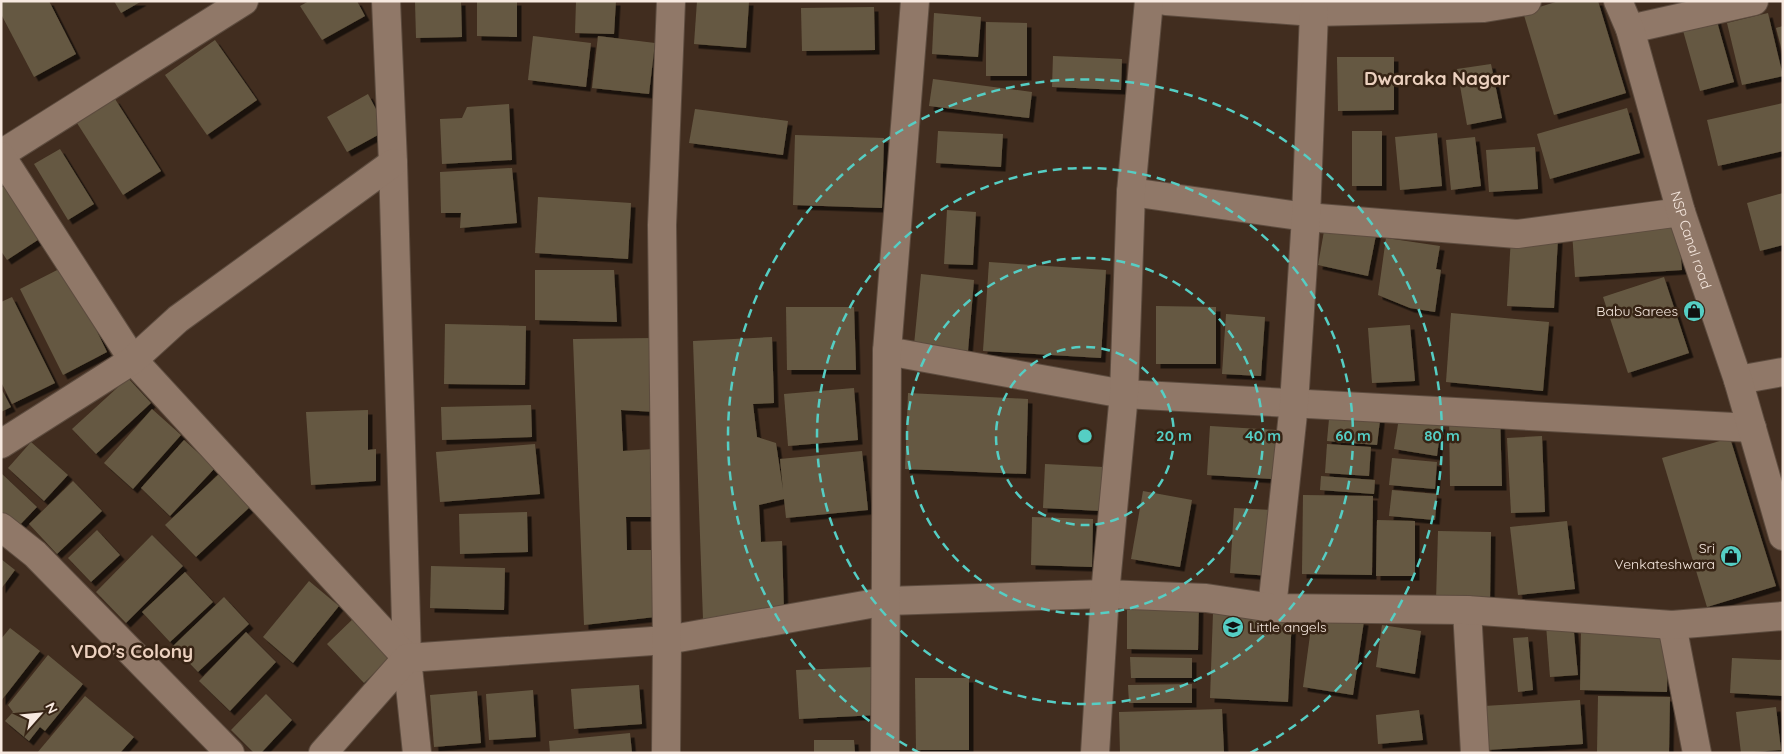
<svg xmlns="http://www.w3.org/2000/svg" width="1784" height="754" font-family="Quicksand,sans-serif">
  <defs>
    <filter id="shadow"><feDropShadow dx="4.5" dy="4.5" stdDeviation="0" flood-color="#0009"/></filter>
  </defs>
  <rect width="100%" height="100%" fill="#412d1f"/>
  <g fill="#655942" filter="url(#shadow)">
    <polygon points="1,1 49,1 76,54 34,77 1,14"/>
    <polygon points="114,1 142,1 121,13"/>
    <polygon points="309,1 357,1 365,16 322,40 300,6"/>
    <polygon points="415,1 461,1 462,37 416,38"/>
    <polygon points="477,1 517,1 517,37 477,36"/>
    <polygon points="576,1 616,1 614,34 575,33"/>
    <polygon points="697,1 749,1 746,48 694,44"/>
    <polygon points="1559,1 1598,1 1626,93 1554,115 1523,12"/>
    <polygon points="874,7 875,50 802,51 801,8"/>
    <polygon points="934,13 981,17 978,57 932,54"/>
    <polygon points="1768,13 1783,76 1742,85 1727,23"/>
    <polygon points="1716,18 1734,82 1700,91 1682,27"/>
    <polygon points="986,22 1027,23 1027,76 986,76"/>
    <polygon points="1783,26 1783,51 1782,51 1776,28"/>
    <polygon points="533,36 591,43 586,87 528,80"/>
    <polygon points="598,36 655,43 649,94 592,88"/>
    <polygon points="215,40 257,100 207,135 165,75"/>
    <polygon points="1053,56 1122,59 1121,90 1052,87"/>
    <polygon points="1337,57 1394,57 1394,110 1338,111"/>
    <polygon points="1491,64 1502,118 1467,125 1457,69"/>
    <polygon points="933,79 1032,92 1029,118 929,106"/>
    <polygon points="368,94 387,130 347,152 327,117"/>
    <polygon points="115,99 161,171 123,195 77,123"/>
    <polygon points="1783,103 1783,151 1718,166 1707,120"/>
    <polygon points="509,104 512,160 442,164 440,119 462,118 467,107"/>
    <polygon points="1627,108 1640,153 1550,179 1537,134"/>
    <polygon points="695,109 788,121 783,155 689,143"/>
    <polygon points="938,131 1003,134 1001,167 936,163"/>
    <rect x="1352" y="131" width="30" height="55"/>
    <polygon points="1437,133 1442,186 1400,190 1395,137"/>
    <polygon points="795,135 884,138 882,208 793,205"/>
    <polygon points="1475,137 1481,186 1451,190 1446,140"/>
    <polygon points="1535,147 1538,189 1489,192 1486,150"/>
    <polygon points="60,149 94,204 68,220 34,164"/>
    <polygon points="512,168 517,223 460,228 461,213 441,213 440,172"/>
    <polygon points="10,183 44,236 7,260 1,251 1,188"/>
    <polygon points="1783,193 1783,245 1760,251 1747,203"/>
    <polygon points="538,197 631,203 628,259 535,253"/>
    <polygon points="947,210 976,212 973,265 944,264"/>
    <polygon points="1326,220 1377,230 1368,276 1318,265"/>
    <polygon points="1678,224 1682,270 1575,277 1572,231"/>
    <polygon points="1511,237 1558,239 1554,308 1507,306"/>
    <polygon points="1386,238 1440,246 1436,269 1441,270 1435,312 1410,308 1378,295"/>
    <polygon points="989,262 1106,270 1101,358 983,351"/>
    <polygon points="65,266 107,352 63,375 20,289"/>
    <polygon points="535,270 614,270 617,322 535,320"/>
    <polygon points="921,274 974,280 968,351 914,345"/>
    <polygon points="1664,277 1689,353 1628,373 1603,297"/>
    <polygon points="12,297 55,383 12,404 1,382 1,302"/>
    <polygon points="1156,306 1216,307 1216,364 1156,364"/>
    <polygon points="786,307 854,307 856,370 787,370"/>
    <polygon points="1451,313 1549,322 1543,391 1446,382"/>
    <polygon points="1226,314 1265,317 1261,376 1222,374"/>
    <polygon points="445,324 526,326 525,385 444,384"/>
    <polygon points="1410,325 1415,381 1372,383 1368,328"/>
    <polygon points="772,337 774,403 753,404 757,437 776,443 783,490 780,459 862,451 868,510 786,518 784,499 759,505 761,542 782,541 784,612 703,619 693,341"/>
    <polygon points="654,338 656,412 621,410 623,451 654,449 656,517 626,517 627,550 657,550 664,616 584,625 573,339"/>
    <polygon points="128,378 151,403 96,454 72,429"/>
    <polygon points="1,388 11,407 1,412"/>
    <polygon points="854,388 858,440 788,446 784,394"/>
    <polygon points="908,393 1028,399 1026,474 905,469"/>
    <polygon points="531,405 532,437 442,440 441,407"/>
    <polygon points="1330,408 1381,412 1377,445 1327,441"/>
    <polygon points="152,409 181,435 133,489 104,463"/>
    <polygon points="368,410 368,450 376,449 376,481 311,485 306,412"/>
    <polygon points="1449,413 1500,413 1502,486 1450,486"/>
    <polygon points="1399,418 1441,425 1437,456 1394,449"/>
    <polygon points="1210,426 1277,430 1273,479 1207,475"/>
    <polygon points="1542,436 1545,512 1511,513 1507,438"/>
    <polygon points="1730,438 1776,586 1707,607 1662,458"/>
    <polygon points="184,440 215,468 170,516 141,488"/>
    <polygon points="31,442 68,475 44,501 8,468"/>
    <polygon points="535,444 540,494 440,502 436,452"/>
    <polygon points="1327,444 1371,447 1369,476 1325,473"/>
    <polygon points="1392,458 1437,462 1435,489 1389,485"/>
    <polygon points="1045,464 1103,467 1101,511 1043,508"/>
    <polygon points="1,473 37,507 14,531 1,519"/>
    <polygon points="220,473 251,506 196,557 165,525"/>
    <polygon points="1321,476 1375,480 1374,494 1320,490"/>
    <polygon points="73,481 102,511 57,554 29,524"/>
    <polygon points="1392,490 1437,494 1435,520 1389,516"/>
    <polygon points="1143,491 1192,500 1180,567 1131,559"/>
    <polygon points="1303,495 1373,496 1372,575 1302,574"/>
    <polygon points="1234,508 1274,510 1270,576 1230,573"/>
    <polygon points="527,512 528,552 460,554 459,514"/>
    <polygon points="1032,517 1093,519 1092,567 1031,565"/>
    <polygon points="1377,520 1415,521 1415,576 1376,576"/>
    <polygon points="1567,521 1575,589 1518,595 1510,527"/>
    <polygon points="97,530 120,555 91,582 68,558"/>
    <polygon points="1438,531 1491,532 1490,602 1436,601"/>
    <polygon points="152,535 183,566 126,623 96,592"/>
    <polygon points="1,559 15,570 1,589"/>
    <polygon points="431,566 505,568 504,610 430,608"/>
    <polygon points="185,572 213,602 170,642 142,612"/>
    <polygon points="309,581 339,606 293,663 263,637"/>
    <polygon points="224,597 249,624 198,672 173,646"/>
    <polygon points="1127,598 1199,600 1198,650 1127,649"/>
    <polygon points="1213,613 1292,616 1288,702 1210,698"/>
    <polygon points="1313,613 1364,621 1353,695 1303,687"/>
    <polygon points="357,615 395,653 364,683 327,644"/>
    <polygon points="1573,622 1578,675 1550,677 1546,625"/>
    <polygon points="1382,625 1421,631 1415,674 1376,667"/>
    <polygon points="10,628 40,651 1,701 1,639"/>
    <polygon points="1581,630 1668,631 1667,692 1580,690"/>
    <polygon points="246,632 276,662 230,711 199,681"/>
    <polygon points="1528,637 1533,690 1518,692 1513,638"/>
    <polygon points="48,655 83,684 45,731 40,727 29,741 5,721 13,712 8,705"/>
    <polygon points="1130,657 1192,658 1192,678 1131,678"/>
    <polygon points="1732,658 1783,660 1783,696 1730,693"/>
    <polygon points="874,667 877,715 799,719 796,670"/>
    <polygon points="915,678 969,678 969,750 916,750"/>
    <polygon points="1192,684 1192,703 1129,703 1128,685"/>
    <polygon points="639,685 642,724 574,729 571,689"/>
    <polygon points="533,690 536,737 489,740 486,694"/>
    <polygon points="477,691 481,743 434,747 430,695"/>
    <polygon points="266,694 292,720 261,753 254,753 231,730"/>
    <polygon points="85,696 134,737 120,753 37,753"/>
    <polygon points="1598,696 1670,697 1669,753 1597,753"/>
    <polygon points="1580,700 1583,744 1487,750 1484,706"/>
    <polygon points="1776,707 1781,750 1741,753 1736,712"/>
    <polygon points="1222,709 1224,753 1120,753 1119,712"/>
    <polygon points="1419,710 1423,740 1378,744 1376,715"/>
    <polygon points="630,733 632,753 550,753 549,741"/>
    <polygon points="814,740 854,740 855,753 814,753"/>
  </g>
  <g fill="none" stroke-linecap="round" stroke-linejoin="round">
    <g stroke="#5d4c3f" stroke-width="30">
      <g id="minor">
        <polyline points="386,1 393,163 407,658 417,753"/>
        <polyline points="1166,1 1314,12 1484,8 1527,1"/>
        <polyline points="1630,29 1754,1"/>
        <polyline points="1,154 244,1"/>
        <polyline points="1,156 133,360 407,658"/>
        <polyline points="1131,192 1306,217 1517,234 1681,212"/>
        <polyline points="887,351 1124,394 1752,428"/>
        <polyline points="1738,380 1783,372"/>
        <polyline points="1,444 133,360 178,319 393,163"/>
        <polyline points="1,527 35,554 230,753"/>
        <polyline points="1272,608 1294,404 1306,217 1314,12"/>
        <polyline points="1467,610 1475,753"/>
        <polyline points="1672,625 1697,753"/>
        <polyline points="323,753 407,658 667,640 887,601 1105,594 1206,598 1272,608 1467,610 1672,625 1783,616"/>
        <polyline points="666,753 667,640 662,225 671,1"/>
        <polyline points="885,753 887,351 915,1"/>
        <polyline points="1095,753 1105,594 1124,394 1131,192 1149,1"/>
      </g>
    </g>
    <g stroke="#5d4c3f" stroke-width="30">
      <g id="tertiary">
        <path id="s1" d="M 1618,1 L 1630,29 L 1681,212 L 1738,380 L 1783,536"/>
      </g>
    </g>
    <use href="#minor" stroke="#907868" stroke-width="28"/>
    <use href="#tertiary" stroke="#907868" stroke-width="28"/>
  </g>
  <g fill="none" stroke="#55cec4" stroke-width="2.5" stroke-dasharray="9 6">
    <circle cx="1085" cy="436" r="89"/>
    <circle cx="1085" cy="436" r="178"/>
    <circle cx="1085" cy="436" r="268"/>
    <path d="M920 753A357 357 0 1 1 1250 753"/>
  </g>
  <defs>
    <g id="shop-disc" transform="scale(1.125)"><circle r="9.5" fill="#55cec4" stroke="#372415"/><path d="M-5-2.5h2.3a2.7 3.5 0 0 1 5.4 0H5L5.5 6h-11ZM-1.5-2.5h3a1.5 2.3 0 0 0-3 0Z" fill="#111"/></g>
    <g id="school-disc" transform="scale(1.125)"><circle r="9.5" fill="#55cec4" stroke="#372415"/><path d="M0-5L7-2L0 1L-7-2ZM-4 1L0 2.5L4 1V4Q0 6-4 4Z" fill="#111"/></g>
  </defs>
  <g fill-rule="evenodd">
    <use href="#shop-disc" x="1694" y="311"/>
    <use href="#shop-disc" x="1731" y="556"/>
    <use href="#school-disc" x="1233" y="627"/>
  </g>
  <g text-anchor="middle" stroke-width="5" stroke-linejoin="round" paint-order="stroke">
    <g font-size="14" fill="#f7e9e0" stroke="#372415">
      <text dy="5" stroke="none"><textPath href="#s1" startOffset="250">NSP Canal road</textPath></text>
    </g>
    <g font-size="14" fill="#f7e9e0" stroke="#372415" text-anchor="end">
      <text x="1678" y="316">Babu Sarees</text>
      <text x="1715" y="553">Sri<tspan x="1715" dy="16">Venkateshwara</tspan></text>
      <text x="1249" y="632" text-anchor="start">Little angels</text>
    </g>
    <g font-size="19" font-weight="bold" fill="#ecd1bf" stroke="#372415">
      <text x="1437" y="85">Dwaraka Nagar</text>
      <text x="132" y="658">VDO's Colony</text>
    </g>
  </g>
  <circle cx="1085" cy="436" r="8" fill="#55cec4" stroke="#372415" stroke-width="2.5"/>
  <g font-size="15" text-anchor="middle" font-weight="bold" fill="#55cec4" stroke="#372415" stroke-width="5" stroke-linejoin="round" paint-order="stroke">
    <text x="1174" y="441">20 m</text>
    <text x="1263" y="441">40 m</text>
    <text x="1353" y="441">60 m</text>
    <text x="1442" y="441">80 m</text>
  </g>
  <rect width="1784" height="754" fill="none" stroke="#f7e9e0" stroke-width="5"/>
  <g transform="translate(40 714) rotate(63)" stroke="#372415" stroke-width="4" paint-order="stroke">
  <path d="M0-4L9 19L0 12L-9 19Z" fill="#f7e9e0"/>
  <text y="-8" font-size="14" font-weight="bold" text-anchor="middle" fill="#f7e9e0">N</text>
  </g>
</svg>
